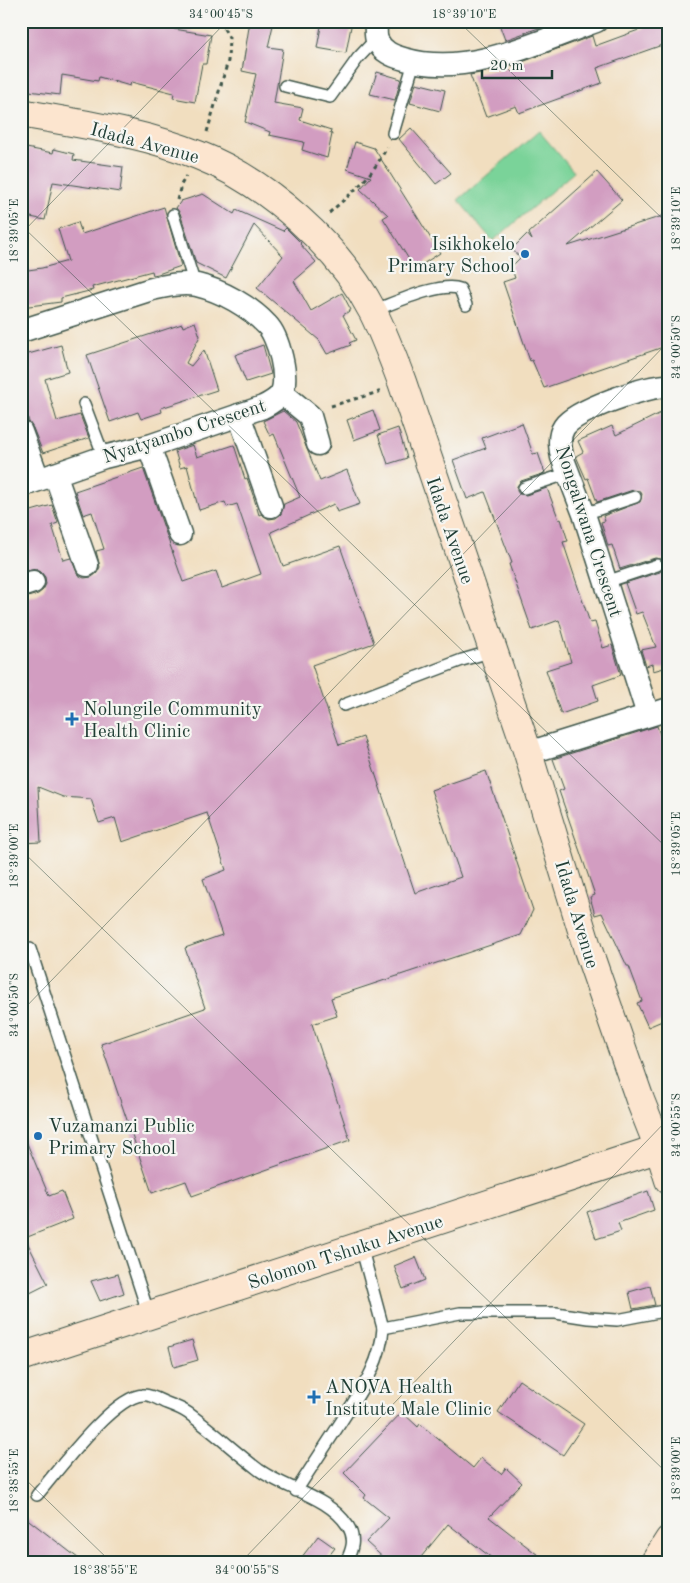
<svg xmlns="http://www.w3.org/2000/svg" width="690" height="1583" font-family="'Old Standard TT',serif">
  <rect width="100%" height="100%" fill="#f6f6f2"/>
  <filter id="ink" filterUnits="userSpaceOnUse"><feTurbulence type="fractalNoise" baseFrequency=".02" numOctaves="2"/><feDisplacementMap in="SourceGraphic" scale="10" xChannelSelector="R" yChannelSelector="G"/><feConvolveMatrix kernelMatrix="1 2 1 2 8 2 1 2 1" color-interpolation-filters="sRGB"/></filter>
  <filter id="wash" filterUnits="userSpaceOnUse"><feTurbulence type="fractalNoise" baseFrequency=".0096" numOctaves="4" result="noise"/><feDisplacementMap in="SourceGraphic" scale="20" xChannelSelector="R" yChannelSelector="G"/><feGaussianBlur stdDeviation="1.12" result="paint"/><feColorMatrix in="noise" values="0 0 0 0 0 0 0 0 0 0 0 0 0 0 0 0 0 1.4 0 .05"/><feComposite in="paint" operator="in"/></filter>
  <g filter="url(#wash)">
    <rect width="100%" height="100%" fill="#f1debf"/>
    <polygon fill="#7ad399" stroke="#4c8866" points="539,131 574,172 493,241 458,200"/>
    <g id="blocks">
      <g fill="#d29dc1">
        <polygon points="21,21 145,21 175,27 174,29 211,35 206,64 202,64 195,102 173,98 174,93 131,82 130,86 99,77 98,81 62,75 60,95 21,90"/>
        <polygon points="250,21 274,21 268,47 283,49 274,103 303,108 300,120 331,130 330,133 332,134 327,158 302,150 304,142 269,135 270,132 245,122 256,74 242,71"/>
        <polygon points="322,21 352,21 346,53 317,48"/>
        <polygon points="498,21 558,21 505,40"/>
        <polygon points="653,21 663,21 669,40 664,41 665,44 597,68 602,83 519,113 516,106 486,117 470,75 506,68 592,36 595,46 644,28 643,25"/>
        <polygon points="377,72 401,79 395,100 370,94"/>
        <polygon points="416,83 445,90 440,111 410,103"/>
        <polygon points="411,128 451,173 436,184 399,139"/>
        <polygon points="355,142 374,148 440,253 415,269 383,218 388,215 360,189 371,177 347,169"/>
        <polygon points="21,147 53,153 54,149 74,154 73,160 123,167 120,192 53,182 45,220 21,215"/>
        <polygon points="597,172 622,200 568,246 669,214 669,345 544,388 532,360 530,361 503,282 515,278 511,267 520,258 512,249 527,234 532,240 529,233"/>
        <polygon points="203,194 234,214 236,210 283,231 286,228 301,243 300,244 316,262 294,281 311,311 342,293 351,310 343,315 356,340 349,343 351,345 327,354 319,340 257,288 283,256 254,225 226,278 196,263 180,213 176,208 181,201"/>
        <polygon points="164,207 181,266 158,274 153,275 152,271 92,287 93,290 61,298 61,302 21,307 21,271 42,268 68,261 58,229 78,222 82,234"/>
        <polygon points="195,322 200,336 186,363 191,366 204,350 217,390 161,408 162,412 141,419 138,412 110,422 87,355 182,324 183,327"/>
        <polygon points="61,345 68,372 45,379 57,421 80,415 89,438 43,453 33,428 29,422 21,394 21,356"/>
        <polygon points="263,345 271,374 246,382 235,355"/>
        <polygon points="669,409 669,677 667,677 664,668 653,671 652,664 646,666 641,650 656,647 642,612 636,614 625,583 660,572 664,567 664,562 662,559 655,558 620,569 612,545 608,546 601,522 605,521 603,516 640,502 642,494 640,491 633,490 597,502 588,478 586,479 576,456 583,452 578,441 612,426 616,435"/>
        <polygon points="373,410 380,430 354,440 347,420"/>
        <polygon points="283,411 296,422 320,481 347,470 360,504 337,512 334,504 271,532 283,566 340,546 374,643 312,665 339,745 363,737 415,893 461,877 431,790 486,771 533,910 521,935 331,998 337,1016 312,1024 350,1140 192,1196 186,1181 152,1193 101,1044 205,1008 185,948 222,935 203,879 226,870 207,813 122,842 115,818 99,823 91,799 63,797 38,787 41,842 21,843 21,599 38,594 43,590 46,584 45,577 41,572 36,569 21,572 21,514 52,505 58,523 52,525 63,560 71,558 78,575 84,578 92,577 97,573 100,567 96,551 104,549 92,512 83,515 75,491 143,468 183,582 216,571 222,588 261,574 237,504 227,507 225,502 199,510 187,466 180,468 175,451 193,445 197,457 234,445 245,479 247,478 254,498 259,515 261,514 269,519 276,518 281,514 284,504 300,497 274,434 270,436 263,421"/>
        <polygon points="522,423 533,454 538,453 545,473 521,481 517,486 517,491 519,494 526,495 547,488 559,520 561,519 568,541 563,542 590,623 595,622 603,648 612,645 621,675 593,685 598,701 561,714 546,670 571,662 559,620 532,630 509,564 512,563 485,492 467,499 453,460 486,448 482,438"/>
        <polygon points="398,428 407,458 388,464 378,435"/>
        <polygon points="657,726 669,759 669,1018 648,1027 637,1003 642,1001 629,966 627,966 602,913 595,915 590,897 595,895 559,791 564,789 553,759"/>
        <polygon points="21,1129 49,1196 62,1191 73,1219 25,1238 48,1284 26,1295 21,1284"/>
        <polygon points="648,1191 654,1210 618,1223 621,1231 596,1239 587,1212"/>
        <polygon points="416,1257 425,1280 403,1289 394,1266"/>
        <polygon points="118,1274 124,1293 100,1301 91,1281"/>
        <polygon points="650,1286 655,1305 633,1309 629,1292"/>
        <polygon points="192,1340 198,1360 174,1367 169,1347"/>
        <polygon points="519,1380 584,1424 563,1455 498,1412"/>
        <polygon points="402,1412 418,1427 420,1424 473,1468 481,1458 501,1474 506,1468 522,1483 489,1517 547,1562 497,1562 448,1524 417,1562 388,1562 366,1542 389,1518 364,1498 366,1495 344,1473"/>
        <polygon points="21,1514 83,1562 21,1562"/>
        <polygon points="318,1536 335,1548 324,1562 298,1562"/>
      </g>
    </g>
  </g>
  <g filter="url(#ink)">
    <use href="#blocks" fill-opacity="0" stroke="#3e5549" stroke-width="1"/>
    <g fill="none" stroke-linecap="round" stroke-linejoin="round">
      <g stroke="#3e5549" stroke-width="14">
        <g id="lane">
          <polyline points="285,86 330,97 358,58 376,39"/>
          <polyline points="393,133 414,62"/>
          <polyline points="173,215 195,285"/>
          <path d="M 372,311 C 392,304 441,281 460,289 L 466,305"/>
          <polyline points="84,404 104,457"/>
          <polyline points="524,488 569,473"/>
          <polyline points="584,514 635,497"/>
          <polyline points="606,582 657,565"/>
          <polyline points="344,705 462,660 493,651"/>
          <polyline points="30,949 149,1315"/>
          <polyline points="383,1328 460,1313 556,1313 588,1318 617,1320 669,1310"/>
          <path d="M 296,1491 C 311,1468 326,1445 341,1422 C 360,1392 381,1364 383,1328 L 361,1246"/>
          <path d="M 37,1495 C 57,1472 113,1396 143,1395 C 149,1394 158,1399 164,1402 C 172,1405 181,1408 188,1413 C 213,1431 235,1452 259,1470 C 287,1490 328,1496 348,1526 C 356,1539 352,1550 346,1562"/>
        </g>
      </g>
      <g stroke="#3e5549" stroke-width="25">
        <g id="street">
          <path d="M 376,21 C 376,27 375,35 377,40 C 382,52 393,56 404,59 C 469,78 536,42 596,21"/>
          <path d="M 21,331 L 152,289 C 166,286 182,282 197,285 C 222,291 249,306 267,325 C 278,336 290,379 281,394 C 277,400 269,404 263,407 L 149,446 L 104,457 L 21,486"/>
          <polyline points="282,393 310,416 318,444"/>
          <polyline points="239,415 271,506"/>
          <polyline points="21,432 38,479"/>
          <polyline points="149,446 180,534"/>
          <polyline points="55,474 87,565"/>
          <polyline points="21,586 33,582"/>
          <path d="M 648,715 L 584,514 L 562,457 C 560,447 558,436 564,427 C 575,410 648,385 669,386"/>
          <polyline points="528,753 669,709"/>
        </g>
      </g>
      <g stroke="#3e5549" stroke-width="30">
        <g id="secondary">
          <path d="M 21,113 C 80,124 142,132 198,155 C 267,182 339,246 373,312 C 384,334 393,358 402,382 L 528,753 L 588,950 L 640,1100 L 659,1148 L 669,1180"/>
          <polyline points="21,1357 669,1145"/>
          <polyline points="655,1562 669,1540"/>
        </g>
      </g>
      <g stroke="#3e5549" stroke-width="3" stroke-dasharray="4 4" stroke-linecap="butt">
        <polyline points="207,132 228,61 229,38 220,21"/>
        <polyline points="177,200 181,185 186,176"/>
        <path d="M 329,213 C 354,191 371,178 387,147"/>
        <polyline points="331,406 379,392 378,391"/>
      </g>
      <use href="#lane" stroke="#fff" stroke-width="11"/>
      <use href="#street" stroke="#fff" stroke-width="22"/>
      <use href="#secondary" stroke="#fce5cf" stroke-width="28"/>
    </g>
  </g>
  <path fill="none" stroke="#1f3d34" stroke-width="1" stroke-opacity="0.45" d="M 458,21 L 669,225M 21,225 L 669,850M 21,234 L 227,21M 21,850 L 669,1475M 21,1012 L 669,341M 21,1475 L 111,1562M 241,1562 L 669,1118"/>
  <g fill="#1f6fb2" stroke="#f6f6f2" stroke-width="2">
    <circle cx="525" cy="254" r="5"/>
    <path d="M69.5 711.5h5v5h5v5h-5v5h-5v-5h-5v-5h5z"/>
    <circle cx="38" cy="1136" r="5"/>
    <path d="M311.5 1389.5h5v5h5v5h-5v5h-5v-5h-5v-5h5z"/>
  </g>
  <g text-anchor="middle" stroke-width="4.5" stroke-linejoin="round" paint-order="stroke">
    <g font-size="19" fill="#1f3d34" stroke="#f6f6f2">
      <text transform="translate(145 142) rotate(15)" y="7">Idada Avenue</text>
      <text transform="translate(184 430) rotate(-18)" y="7">Nyatyambo Crescent</text>
      <text transform="translate(451 530) rotate(71)" y="7">Idada Avenue</text>
      <text transform="translate(590 531) rotate(72)" y="7">Nongalwana Crescent</text>
      <text transform="translate(578 914) rotate(73)" y="7">Idada Avenue</text>
      <text transform="translate(345 1251) rotate(-18)" y="7">Solomon Tshuku Avenue</text>
    </g>
    <g font-size="19" fill="#1f3d34" stroke="#f6f6f2" text-anchor="start">
      <text x="515" y="250" text-anchor="end">Isikhokelo<tspan x="515" dy="22">Primary School</tspan></text>
      <text x="83" y="715">Nolungile Community<tspan x="83" dy="22">Health Clinic</tspan></text>
      <text x="48" y="1132">Vuzamanzi Public<tspan x="48" dy="22">Primary School</tspan></text>
      <text x="325" y="1393">ANOVA Health<tspan x="325" dy="22">Institute Male Clinic</tspan></text>
    </g>
  </g>
  <rect width="690" height="1583" fill="none" stroke="#f6f6f2" stroke-width="55"/>
  <path d="M482 70v8h70v-8" fill="none" stroke="#1f3d34" stroke-width="2.5"/>
  <text x="490" y="70" font-size="15" fill="#1f3d34" stroke="#f6f6f2" stroke-width="4" paint-order="stroke">20 m</text>
  <rect x="28" y="28" width="634" height="1528" fill="none" stroke="#1f3d34" stroke-width="2"/>
  <g font-size="12" text-anchor="middle" fill="#1f3d34">
    <text x="221" y="18">34°00'45"S</text>
    <text x="464" y="18">18°39'10"E</text>
    <text transform="translate(676 219) rotate(-90)" y="4">18°39'10"E</text>
    <text transform="translate(14 231) rotate(-90)" y="4">18°39'05"E</text>
    <text transform="translate(676 347) rotate(-90)" y="4">34°00'50"S</text>
    <text transform="translate(676 844) rotate(-90)" y="4">18°39'05"E</text>
    <text transform="translate(14 856) rotate(-90)" y="4">18°39'00"E</text>
    <text transform="translate(14 1005) rotate(-90)" y="4">34°00'50"S</text>
    <text transform="translate(676 1125) rotate(-90)" y="4">34°00'55"S</text>
    <text transform="translate(676 1469) rotate(-90)" y="4">18°39'00"E</text>
    <text transform="translate(14 1481) rotate(-90)" y="4">18°38'55"E</text>
    <text x="105" y="1574">18°38'55"E</text>
    <text x="247" y="1574">34°00'55"S</text>
  </g>
</svg>
